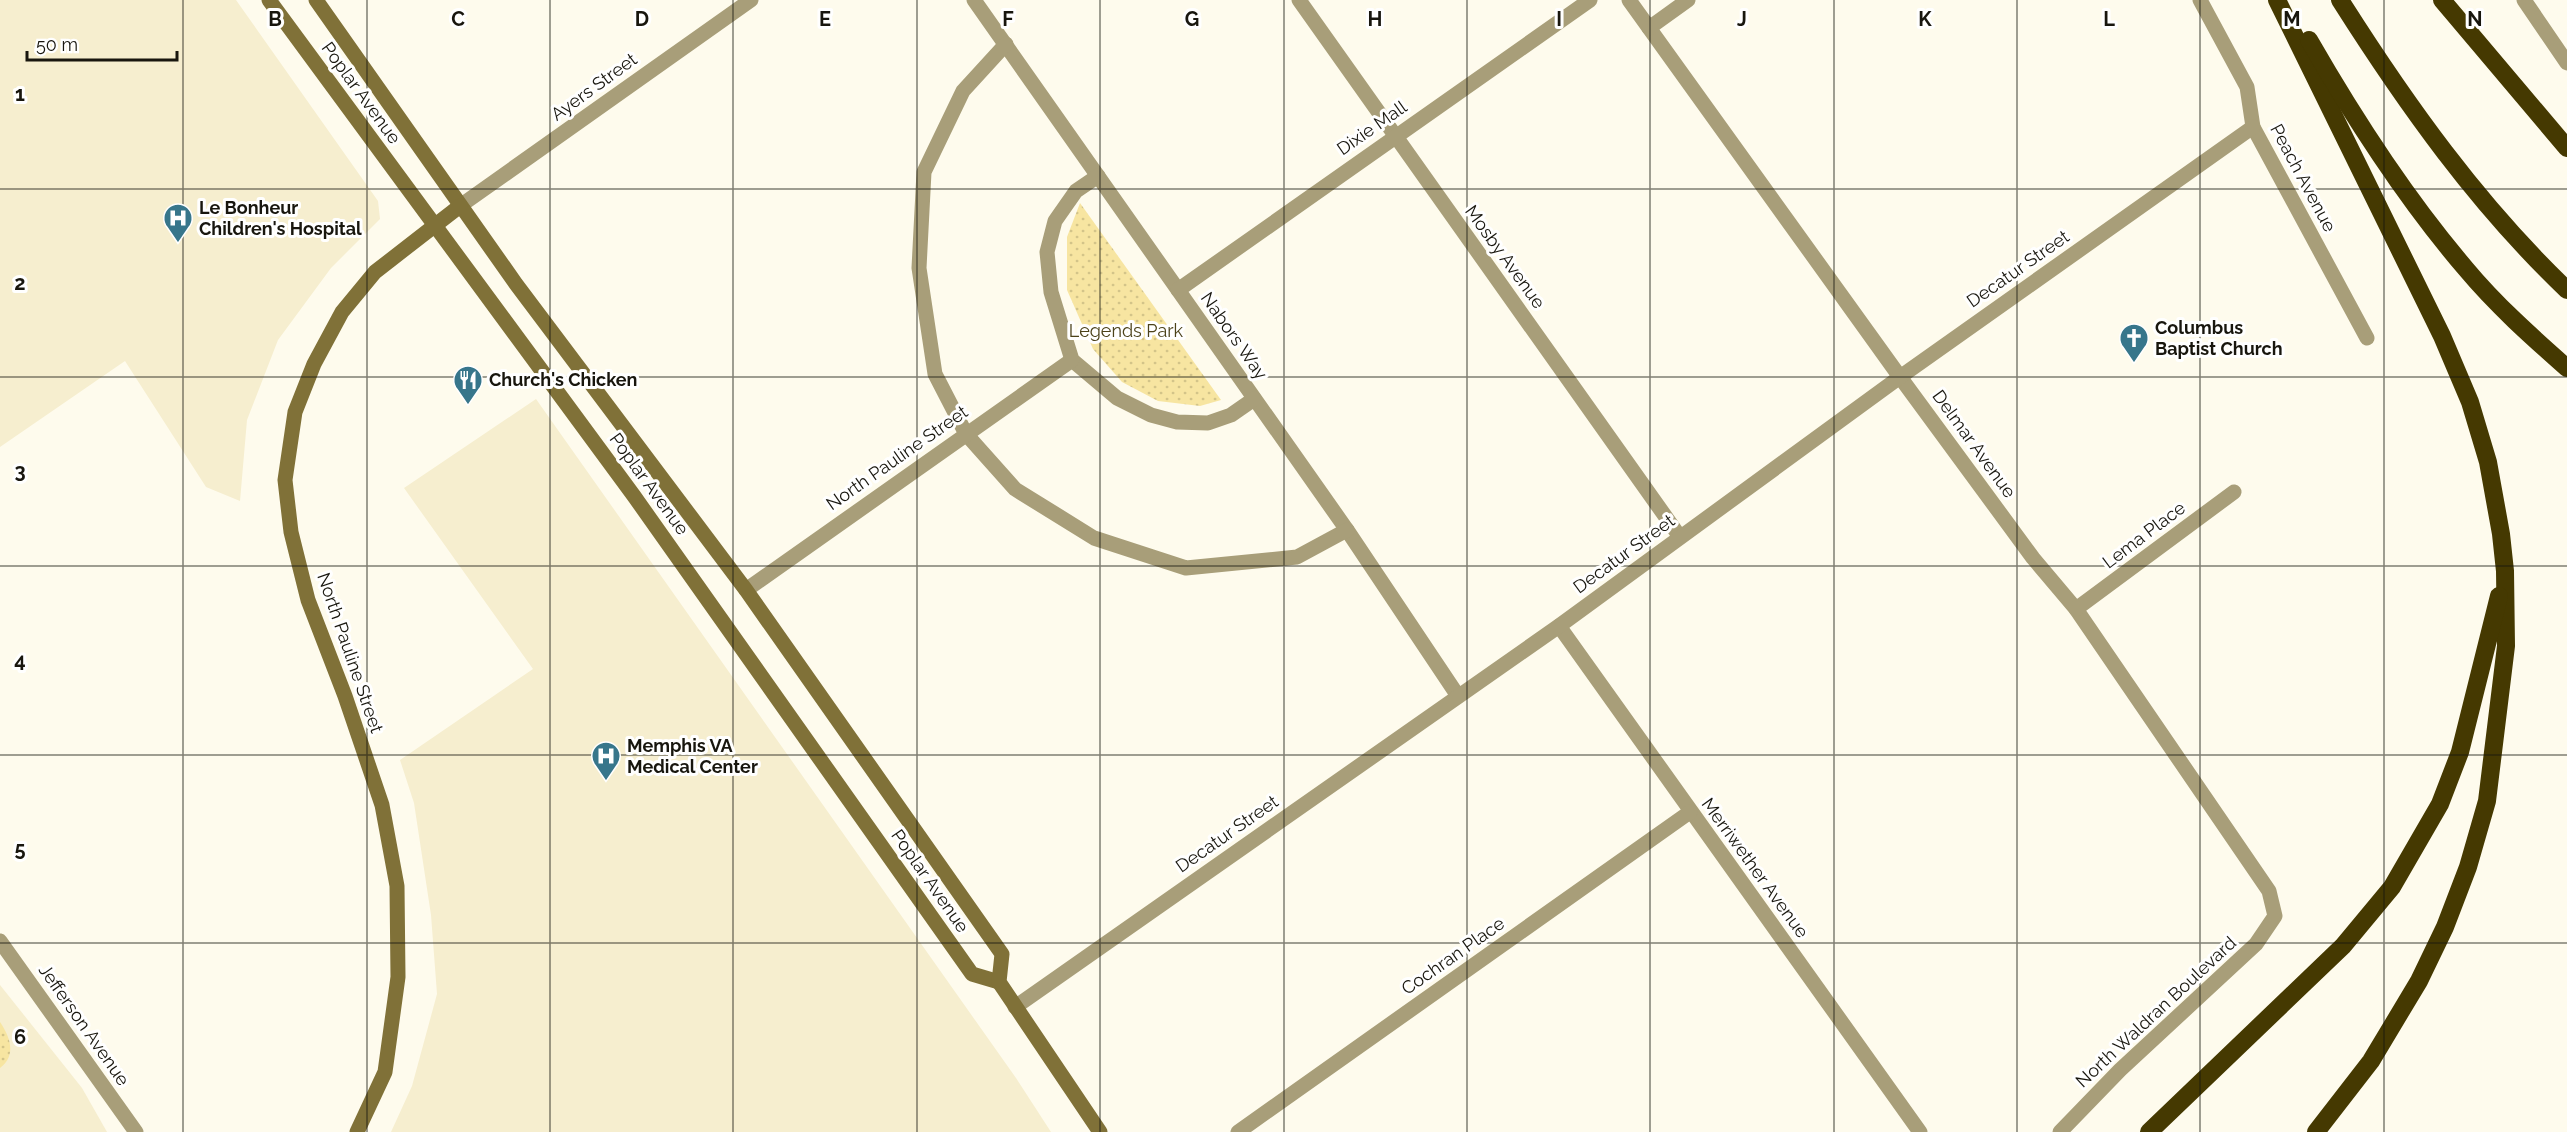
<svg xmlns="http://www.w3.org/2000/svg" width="2567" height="1132" font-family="Raleway,sans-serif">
  <defs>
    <pattern id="grass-dots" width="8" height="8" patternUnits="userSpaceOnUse" patternTransform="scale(1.5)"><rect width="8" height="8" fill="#f7e5a1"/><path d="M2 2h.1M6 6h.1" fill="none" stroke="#d3c489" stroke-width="1.8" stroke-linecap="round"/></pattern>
  </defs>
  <rect width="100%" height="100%" fill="#fefbed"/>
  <g fill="#f6eecf">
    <polygon points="0,0 236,0 378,201 380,219 331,268 278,340 247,420 240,501 206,487 125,361 0,447"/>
    <polygon points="536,399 1016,1078 1051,1132 391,1132 412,1086 437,994 431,915 414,803 400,760 533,669 404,488"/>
    <polygon points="0,985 82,1088 107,1132 0,1132"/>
  </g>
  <g fill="url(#grass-dots)">
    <polygon points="1080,203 1221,400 1200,406 1158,401 1122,382 1093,349 1067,290 1067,237"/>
    <path d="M 0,1022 C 10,1037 17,1055 0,1068 Z"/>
  </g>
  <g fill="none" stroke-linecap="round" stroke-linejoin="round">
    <g stroke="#a89e79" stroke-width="15">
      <polyline points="974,0 1347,530 1458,696"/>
      <polyline points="1299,0 1680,537"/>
      <polyline points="1629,0 1900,377 2033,558 2076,609 2269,891 2275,916 2256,944 2120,1070 2060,1132"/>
      <polyline points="2200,0 2247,87 2253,127 2367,338"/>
      <polyline points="2524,0 2567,63"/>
      <polyline points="1649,28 1688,0"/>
      <polyline points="1006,44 963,91 924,172 919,268 935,374 966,434 1015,489 1094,538 1186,568 1297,557 1347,530"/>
      <polyline points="1098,176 1076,191 1055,221 1047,252 1051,292 1072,360 1117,398 1151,415 1177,422 1208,423 1231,415 1254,399"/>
      <polyline points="1178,290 1590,0"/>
      <polyline points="746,590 1072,360"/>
      <polyline points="2076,609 2234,492"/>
      <polyline points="1559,626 1920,1132"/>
      <polyline points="1015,1007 1559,626 1900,377 2253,127"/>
      <polyline points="1238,1132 1690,812"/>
    </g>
    <g stroke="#a89e79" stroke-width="15">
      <polyline points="460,206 751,0"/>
      <polyline points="0,941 136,1132"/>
    </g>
    <g stroke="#807138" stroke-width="15">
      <polyline points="269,0 634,496 972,974 999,982"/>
      <polyline points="316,0 516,284 746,590 1002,954 999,982 1100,1132"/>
      <polyline points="357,1132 385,1072 398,977 397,886 382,805 345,696 308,600 291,532 285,480 295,412 314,364 342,312 375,272 460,206"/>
    </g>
    <g stroke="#453901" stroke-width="18">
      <polyline points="2277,0 2442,336 2470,402 2488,462 2501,534 2505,571 2506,646 2487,801 2468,867 2445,927 2419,981 2371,1061 2316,1132"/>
      <path d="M 2340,0 C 2406,104 2477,204 2567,290"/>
      <polyline points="2442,0 2567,148"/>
      <path d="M 2309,40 C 2355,120 2406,199 2466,269 C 2496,305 2532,337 2567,368"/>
      <polyline points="2149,1132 2343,946 2392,887 2440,804 2460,752 2499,596"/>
    </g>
  </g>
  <path fill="none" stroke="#18160e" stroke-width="1.5" stroke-opacity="0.55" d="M 183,0 L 183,1132M 367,0 L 367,1132M 550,0 L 550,1132M 733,0 L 733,1132M 917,0 L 917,1132M 1100,0 L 1100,1132M 1284,0 L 1284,1132M 1467,0 L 1467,1132M 1650,0 L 1650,1132M 1834,0 L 1834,1132M 2017,0 L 2017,1132M 2200,0 L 2200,1132M 2384,0 L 2384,1132M 0,189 L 2567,189M 0,377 L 2567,377M 0,566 L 2567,566M 0,755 L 2567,755M 0,943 L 2567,943"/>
  <defs>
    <g id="hospital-pin" transform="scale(1.5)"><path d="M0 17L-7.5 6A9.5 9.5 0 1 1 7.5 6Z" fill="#37768b" stroke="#fff"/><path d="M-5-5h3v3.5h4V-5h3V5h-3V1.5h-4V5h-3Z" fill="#fff"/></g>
    <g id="church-pin" transform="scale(1.5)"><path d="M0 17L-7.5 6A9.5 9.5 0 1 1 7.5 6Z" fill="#37768b" stroke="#fff"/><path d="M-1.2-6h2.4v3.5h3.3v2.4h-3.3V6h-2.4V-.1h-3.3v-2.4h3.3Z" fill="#fff"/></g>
    <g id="restaurant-pin" transform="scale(1.5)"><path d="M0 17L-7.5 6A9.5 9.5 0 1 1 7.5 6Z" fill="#37768b" stroke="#fff"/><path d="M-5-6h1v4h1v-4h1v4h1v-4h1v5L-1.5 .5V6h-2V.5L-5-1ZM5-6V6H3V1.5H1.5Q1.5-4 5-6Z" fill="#fff"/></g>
  </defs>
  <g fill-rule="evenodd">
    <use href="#hospital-pin" x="178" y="218"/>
    <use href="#church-pin" x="2134" y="338"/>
    <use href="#restaurant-pin" x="468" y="380"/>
    <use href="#hospital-pin" x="606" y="756"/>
  </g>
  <g text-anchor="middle" stroke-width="6" stroke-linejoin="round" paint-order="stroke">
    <g font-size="18" fill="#18160e" stroke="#fff">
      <text transform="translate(594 87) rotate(-36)" y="6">Ayers Street</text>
      <text transform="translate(361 93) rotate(54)" y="6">Poplar Avenue</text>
      <text transform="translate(1372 128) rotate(-35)" y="6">Dixie Mall</text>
      <text transform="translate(2303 178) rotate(62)" y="6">Peach Avenue</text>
      <text transform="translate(1505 257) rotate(54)" y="6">Mosby Avenue</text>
      <text transform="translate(2018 269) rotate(-35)" y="6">Decatur Street</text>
      <text transform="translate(1234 336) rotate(55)" y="6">Nabors Way</text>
      <text transform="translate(1974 444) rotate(54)" y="6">Delmar Avenue</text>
      <text transform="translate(897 458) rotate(-35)" y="6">North Pauline Street</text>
      <text transform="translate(649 484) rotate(54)" y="6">Poplar Avenue</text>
      <text transform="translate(2144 535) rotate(-37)" y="6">Lema Place</text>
      <text transform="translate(1624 554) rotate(-36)" y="6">Decatur Street</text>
      <text transform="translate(350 653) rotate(71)" y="6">North Pauline Street</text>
      <text transform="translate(1227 834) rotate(-35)" y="6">Decatur Street</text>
      <text transform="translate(1755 868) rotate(54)" y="6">Merriwether Avenue</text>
      <text transform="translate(930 881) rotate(55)" y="6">Poplar Avenue</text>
      <text transform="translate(1453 956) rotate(-35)" y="6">Cochran Place</text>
      <text transform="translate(2156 1012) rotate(-43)" y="6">North Waldran Boulevard</text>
      <text transform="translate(84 1025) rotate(55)" y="6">Jefferson Avenue</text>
    </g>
    <g font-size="18" font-weight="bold" fill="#18160e" stroke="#fff" text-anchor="start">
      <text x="199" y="214">Le Bonheur<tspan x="199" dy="21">Children's Hospital</tspan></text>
      <text x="2155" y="334">Columbus<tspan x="2155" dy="21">Baptist Church</tspan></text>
      <text x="489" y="386">Church's Chicken</text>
      <text x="627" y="752">Memphis VA<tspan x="627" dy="21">Medical Center</tspan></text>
    </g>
    <g font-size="18" fill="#4c421a" stroke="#fff">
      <text x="1126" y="337">Legends Park</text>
    </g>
  </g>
  <g font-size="20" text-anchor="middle" font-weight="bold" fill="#18160e" stroke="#fff" stroke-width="6" stroke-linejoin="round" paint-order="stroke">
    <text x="275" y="26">B</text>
    <text x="458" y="26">C</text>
    <text x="642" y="26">D</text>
    <text x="825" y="26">E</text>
    <text x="1008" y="26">F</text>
    <text x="1192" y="26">G</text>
    <text x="1375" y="26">H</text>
    <text x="1559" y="26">I</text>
    <text x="1742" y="26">J</text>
    <text x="1925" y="26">K</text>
    <text x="2109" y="26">L</text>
    <text x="2292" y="26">M</text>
    <text x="2475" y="26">N</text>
    <text x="20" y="101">1</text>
    <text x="20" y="290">2</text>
    <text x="20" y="478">3</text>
    <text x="20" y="667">4</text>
    <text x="20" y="856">5</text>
    <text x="20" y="1044">6</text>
  </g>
  <path d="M27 51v9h150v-9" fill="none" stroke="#18160e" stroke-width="3"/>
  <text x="36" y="51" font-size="18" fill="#18160e" stroke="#ffffff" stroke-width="4.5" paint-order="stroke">50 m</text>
</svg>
